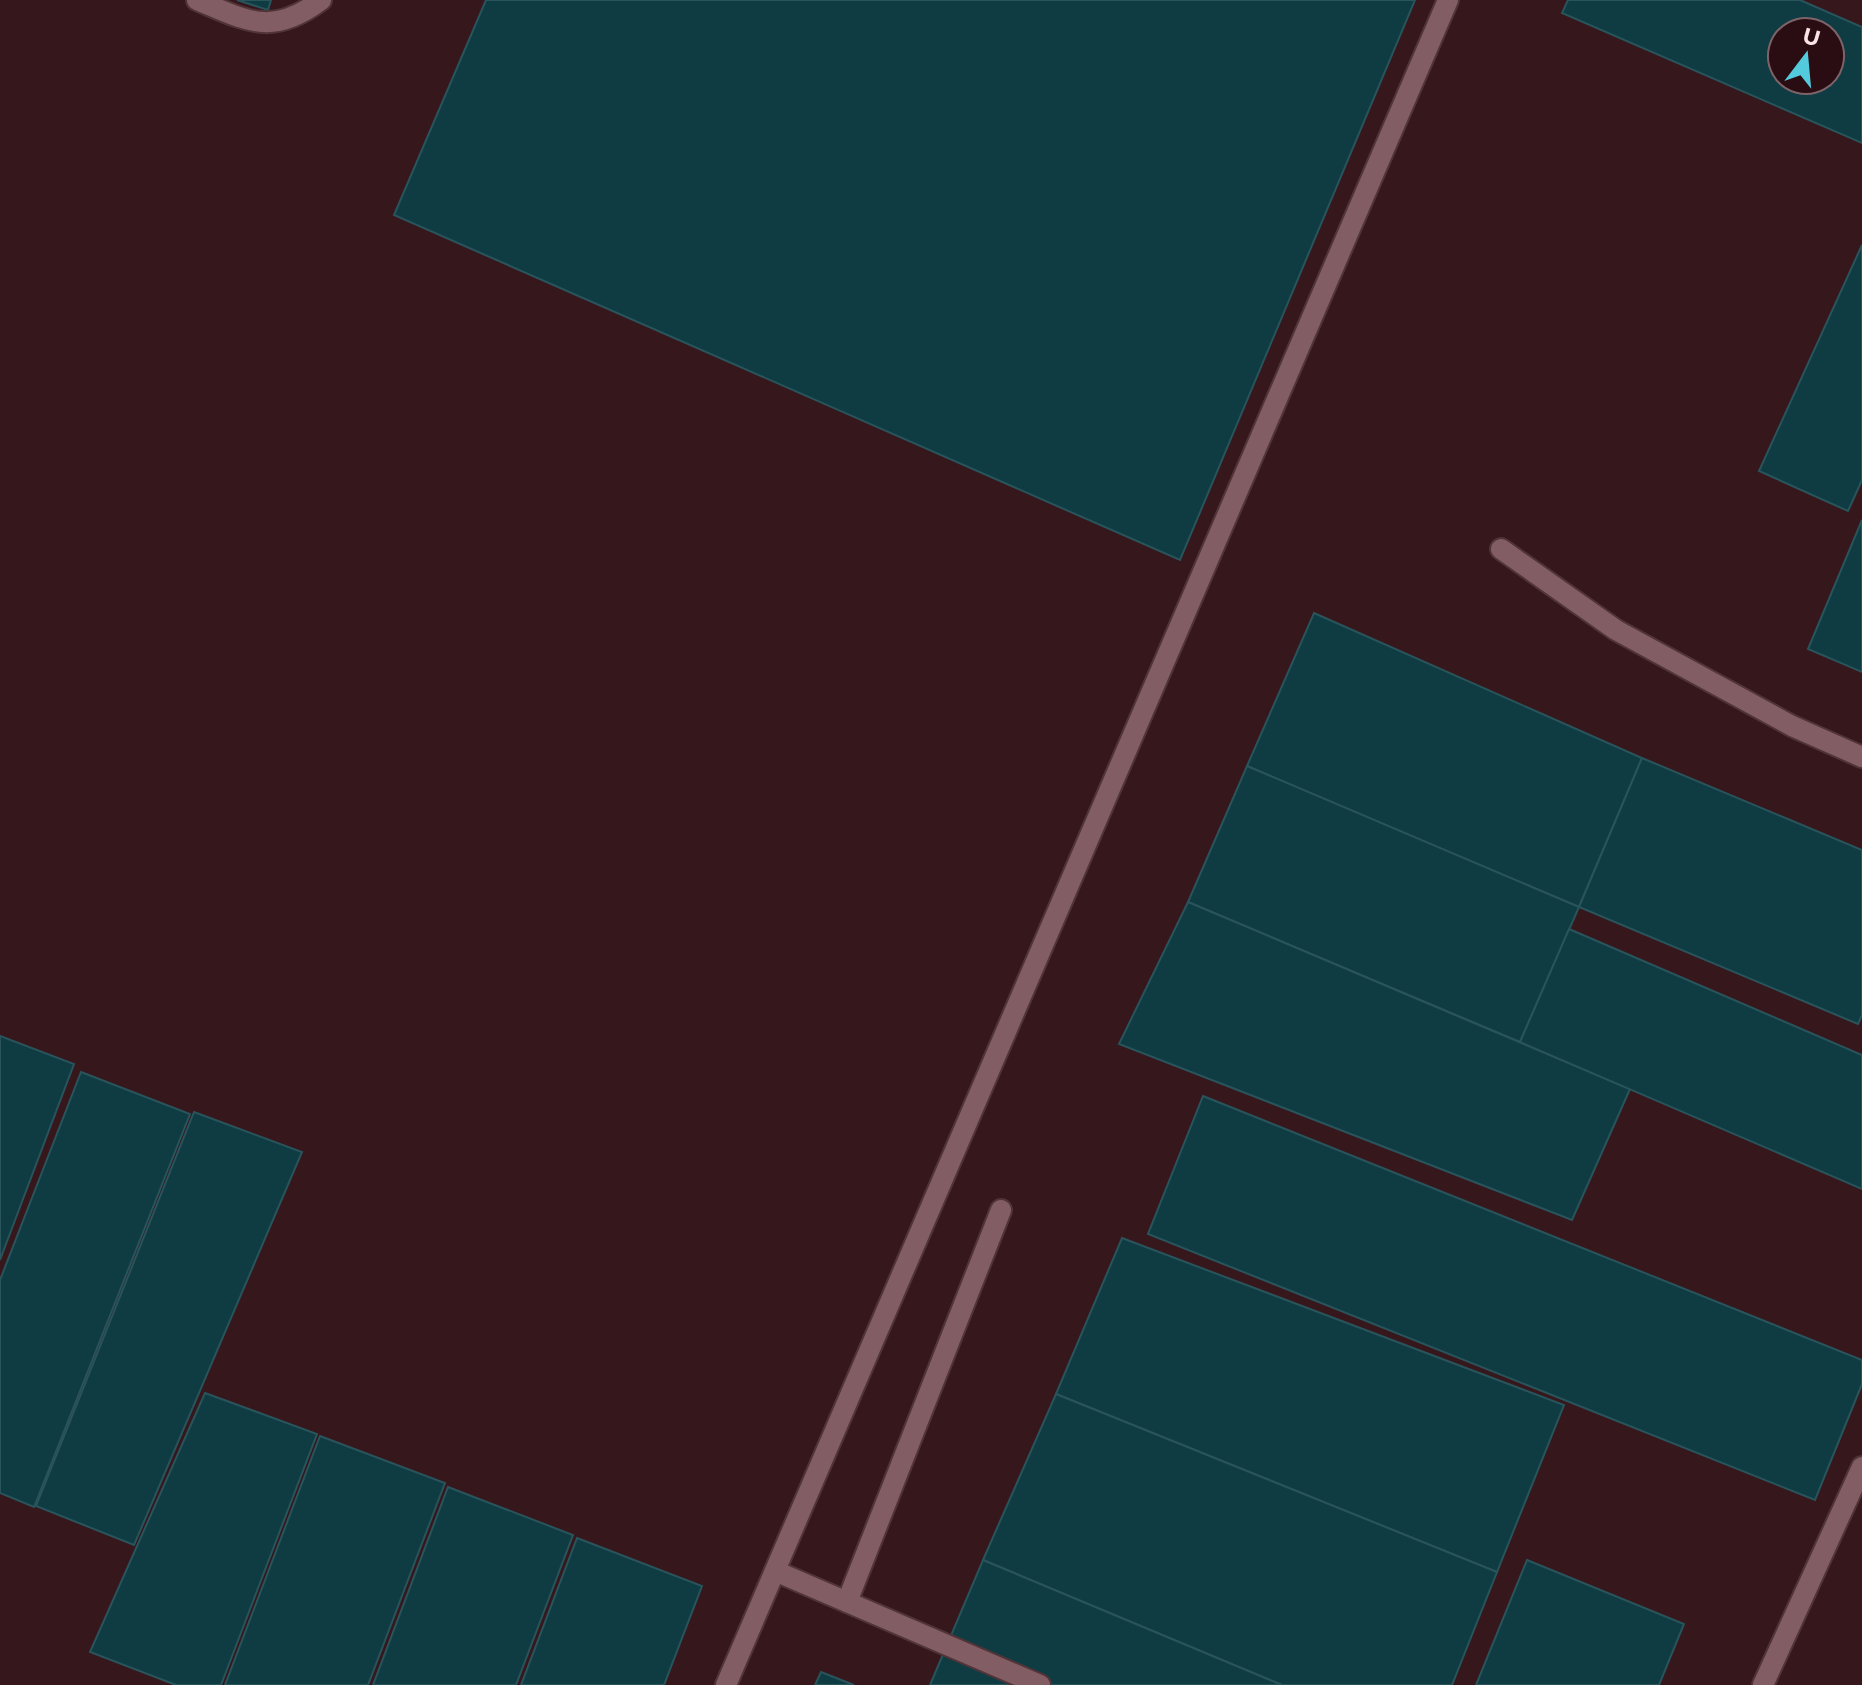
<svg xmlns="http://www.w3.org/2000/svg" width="1862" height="1685" font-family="Montserrat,sans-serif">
  <rect width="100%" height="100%" fill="#35171c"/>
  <g fill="#0f3c43" stroke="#2a545c" stroke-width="2" fill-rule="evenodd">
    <polygon points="237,0 271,0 268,10"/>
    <polygon points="486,0 1415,0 1180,560 394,215"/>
    <path d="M 1568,0 L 1800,0 L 1862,27 L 1862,143 L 1562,13 ZM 1782,32 L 1830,32 L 1830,80 L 1782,80 Z"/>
    <polygon points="1862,245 1862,480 1848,511 1759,471"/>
    <polygon points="1862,520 1862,672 1808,649"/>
    <polygon points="1314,613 1642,758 1579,907 1247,766"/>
    <polygon points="1642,758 1862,850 1862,1015 1858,1024 1579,907"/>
    <polygon points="1247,766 1579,907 1520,1042 1188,902"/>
    <polygon points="1188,902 1630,1089 1572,1220 1119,1044"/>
    <polygon points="1569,929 1862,1055 1862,1189 1520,1042"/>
    <polygon points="0,1036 74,1064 0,1260"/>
    <polygon points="81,1072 190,1114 34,1507 0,1493 0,1280"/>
    <polygon points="1203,1096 1862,1360 1862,1384 1815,1500 1148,1234"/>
    <polygon points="194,1112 302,1152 134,1545 36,1506"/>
    <polygon points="1122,1238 1564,1405 1497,1572 1056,1394"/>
    <polygon points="205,1393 317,1434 221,1685 176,1685 90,1652"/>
    <polygon points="1056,1394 1497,1572 1452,1685 1282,1685 983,1560"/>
    <polygon points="320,1436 445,1483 368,1685 225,1685"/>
    <polygon points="448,1487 573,1535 516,1685 373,1685"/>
    <polygon points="577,1538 702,1586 664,1685 521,1685"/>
    <polygon points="983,1560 1282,1685 930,1685"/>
    <polygon points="1527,1560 1684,1624 1659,1685 1476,1685"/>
    <polygon points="821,1672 854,1685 815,1685"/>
  </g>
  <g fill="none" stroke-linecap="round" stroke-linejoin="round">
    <g stroke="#513438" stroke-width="24">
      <g id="lane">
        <path d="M 197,0 C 247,21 272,37 321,0"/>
        <polyline points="1501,549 1616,630 1792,726 1862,757"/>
        <polyline points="775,1571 1040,1685"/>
        <polyline points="847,1602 1001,1210"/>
        <polyline points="726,1685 1448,0"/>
        <polyline points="1763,1685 1862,1467"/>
      </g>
    </g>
    <use href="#lane" stroke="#825d63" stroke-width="20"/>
  </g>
  <g transform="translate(1806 56) rotate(16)"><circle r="38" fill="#2a0d13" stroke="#7d6368" stroke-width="2"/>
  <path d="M0-6L14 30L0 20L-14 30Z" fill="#54cadd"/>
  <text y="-12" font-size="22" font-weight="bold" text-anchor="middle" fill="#fae4e7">U</text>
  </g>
</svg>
